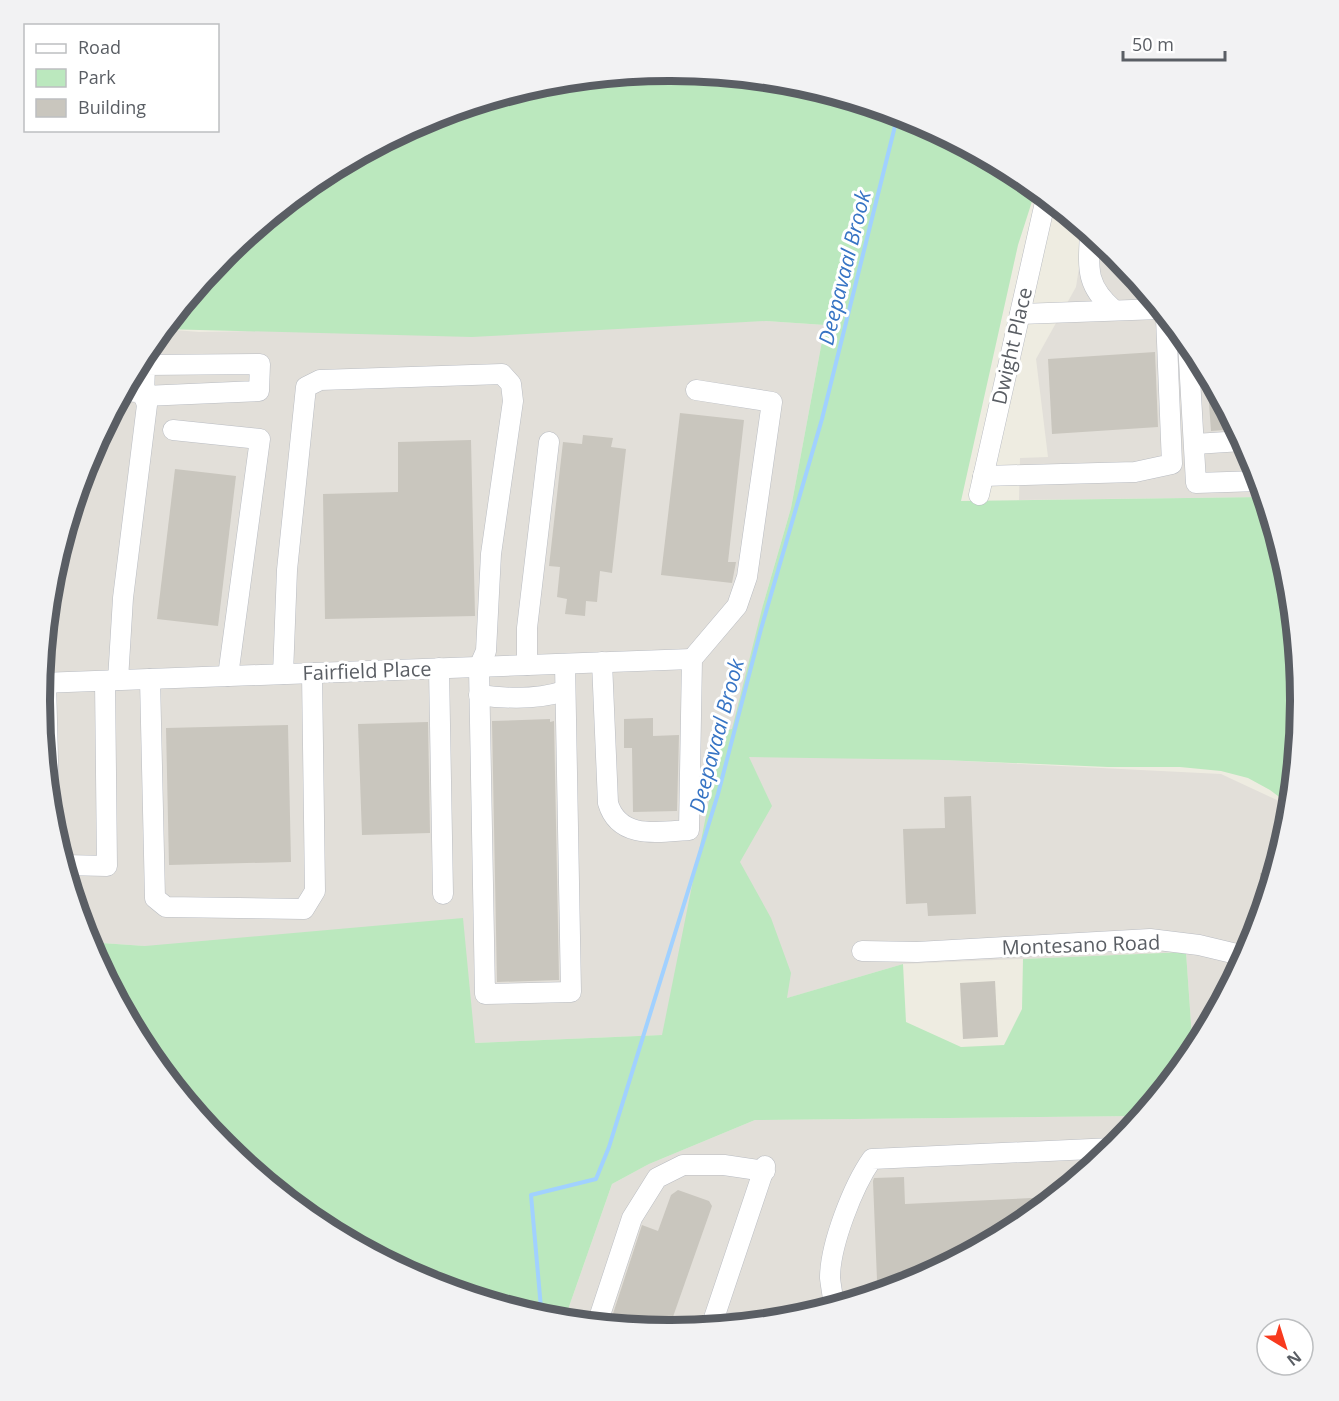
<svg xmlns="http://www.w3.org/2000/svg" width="1339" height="1401" font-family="'Open Sans',sans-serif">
  <rect width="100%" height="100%" fill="#eeece1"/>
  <g fill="#e2dfd9">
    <polygon points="1085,230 1116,255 1194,351 1252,460 1264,497 1019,500 1020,458 1048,457 1036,359 1076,287"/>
    <polygon points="766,321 825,325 791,508 763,605 748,756 943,760 1221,774 1290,806 1288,824 1252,942 1193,1052 1186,952 903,964 662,1035 475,1043 145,946 87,942 51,823 39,700 51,577 87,459 145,350 162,329 199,332"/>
    <polygon points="1140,1116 1115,1147 1019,1225 910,1283 792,1319 669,1331 564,1321 612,1184 649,1164 755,1120"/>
  </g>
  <polygon fill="#bbe8be" points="670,70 793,82 911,118 1020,176 1036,189 1018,245 961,501 1264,497 1288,578 1300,700 1290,805 1270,790 1248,778 1221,771 1180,767 1108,767 943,760 749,757 772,806 740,862 771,918 791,973 787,998 903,964 906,1022 961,1047 1004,1045 1022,1009 1023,959 1186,952 1193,1052 1140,1116 755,1120 649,1164 612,1184 564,1321 546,1319 428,1283 319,1225 223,1146 145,1050 87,942 145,946 463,918 475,1043 662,1035 723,731 732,729 763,605 791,508 825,325 766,321 472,337 162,329 224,254 319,176 429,118 547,82"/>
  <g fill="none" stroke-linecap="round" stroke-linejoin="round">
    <polyline stroke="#a1d1ff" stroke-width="4" points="540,1317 541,1308 531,1195 596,1179 609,1147 718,794 761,629 822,419 898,114"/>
  </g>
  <g fill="#c9c6be">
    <polygon points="1155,352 1158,427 1052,434 1048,359"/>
    <polygon points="1207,376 1229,417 1236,429 1211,431"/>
    <polygon points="680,413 744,420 728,562 736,562 732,583 661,575"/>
    <polygon points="583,435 613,438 611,447 626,449 612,573 600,571 597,602 586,601 585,616 565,614 567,599 557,597 560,567 549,566 563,442 582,444"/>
    <polygon points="471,440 475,616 325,619 323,494 398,492 398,442"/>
    <polygon points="175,469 236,476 218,626 157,619"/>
    <polygon points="653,718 653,736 679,735 677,811 633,812 632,748 624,748 624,719"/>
    <polygon points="550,719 550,722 554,721 559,980 497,982 492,721"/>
    <polygon points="428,722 430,833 362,835 358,724"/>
    <polygon points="288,725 291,862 169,865 166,728"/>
    <polygon points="971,796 976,914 928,916 927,903 906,904 903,829 945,828 944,797"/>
    <polygon points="1273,872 1263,905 1262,905 1260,873"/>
    <polygon points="995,981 998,1037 963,1039 960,983"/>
    <polygon points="904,1177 905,1204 1053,1197 1020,1225 919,1278 877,1280 873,1181 874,1178"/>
    <polygon points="678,1190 709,1201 712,1206 668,1331 610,1323 642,1225 658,1231 671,1195"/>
  </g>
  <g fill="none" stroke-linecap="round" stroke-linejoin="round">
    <g stroke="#b9bcc2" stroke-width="21">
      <g id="minor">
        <path d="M 1090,234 C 1088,269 1086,286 1114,310"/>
        <polyline points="1020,314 1160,309"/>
        <polyline points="1188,343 1196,483 1259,481"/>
        <polygon points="260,364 259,391 144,396 145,365"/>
        <polyline points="173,430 260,439 228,676"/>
        <polyline points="1195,444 1242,441"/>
        <polyline points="983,476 1135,472 1172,464 1166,317"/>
        <polyline points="979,495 1046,198"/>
        <path d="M 602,662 L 608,803 C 619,840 658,832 689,830 L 692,659 L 737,606 L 747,577 L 772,402 L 696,390"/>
        <polyline points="527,665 527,628 549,442"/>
        <polyline points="439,668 443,894"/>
        <polyline points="283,674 287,570 306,387 320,380 502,374 511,384 513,401 491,554 486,651 479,667 485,994 571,992 565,664"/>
        <polyline points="150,679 155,898 166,907 304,909 315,891 312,673"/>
        <polyline points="118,680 123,598 147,405 144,396 137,392 123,391"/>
        <polyline points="41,683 692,659"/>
        <polyline points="46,683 49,797"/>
        <path d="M 479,695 C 508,699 537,700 564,691"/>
        <polyline points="64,865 107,866 105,681"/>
        <polyline points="862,951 917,952 1150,939 1199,945 1245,956"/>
        <path d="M 834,1306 C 833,1297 831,1287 830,1278 C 830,1245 853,1186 872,1159 L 1113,1148"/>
        <polyline points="597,1324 632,1218 657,1178 683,1165 724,1165 765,1171"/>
        <polyline points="712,1324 763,1322"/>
        <polyline points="711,1327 765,1166"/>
      </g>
    </g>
    <use href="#minor" stroke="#fff" stroke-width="20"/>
  </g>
  <g text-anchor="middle" stroke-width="6" stroke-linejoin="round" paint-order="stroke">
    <g font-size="20" fill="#5a5e64" stroke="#fff">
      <text transform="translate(1012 346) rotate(-77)" y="7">Dwight Place</text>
      <text transform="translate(367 671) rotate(-2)" y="7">Fairfield Place</text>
      <text transform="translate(1081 945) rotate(-2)" y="7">Montesano Road</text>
    </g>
    <g font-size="21" font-style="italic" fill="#3774c4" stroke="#fff">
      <text transform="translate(845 268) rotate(-76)" y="7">Deepavaal Brook</text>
      <text transform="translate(717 736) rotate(-75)" y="7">Deepavaal Brook</text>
    </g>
  </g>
  <path d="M0 0H1339V1401H0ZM669 81H671A619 619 0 0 1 1290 700V701A619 619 0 0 1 671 1320H669A619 619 0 0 1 50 701V700A619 619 0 0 1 669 81Z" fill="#f2f2f3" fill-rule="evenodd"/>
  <path fill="none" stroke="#5a5e64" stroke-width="8" d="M669 81H671A619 619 0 0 1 1290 700V701A619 619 0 0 1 671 1320H669A619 619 0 0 1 50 701V700A619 619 0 0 1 669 81Z"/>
  <rect x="24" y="24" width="195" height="108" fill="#ffffff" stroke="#bdbfc1" stroke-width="1.5"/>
  <rect x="36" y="44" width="30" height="9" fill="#ffffff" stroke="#bdbfc1" stroke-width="1.5"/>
  <text x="78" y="54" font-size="18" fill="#5a5e64">Road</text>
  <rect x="36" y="69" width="30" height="18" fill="#bbe8be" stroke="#bdbfc1" stroke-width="1.5"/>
  <text x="78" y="84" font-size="18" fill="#5a5e64">Park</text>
  <rect x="36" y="99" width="30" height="18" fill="#c9c6be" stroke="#bdbfc1" stroke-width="1.5"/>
  <text x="78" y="114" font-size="18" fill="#5a5e64">Building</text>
  <g transform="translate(1285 1347) rotate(142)"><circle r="28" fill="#ffffff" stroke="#bdbfc1" stroke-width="1.5"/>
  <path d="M0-4.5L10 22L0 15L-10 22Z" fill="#f83a1e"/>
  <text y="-9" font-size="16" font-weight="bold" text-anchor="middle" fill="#5a5e64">N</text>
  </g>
  <path d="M1123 51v9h102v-9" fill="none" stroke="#5a5e64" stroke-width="3"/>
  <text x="1132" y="51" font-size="18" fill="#5a5e64" stroke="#ffffff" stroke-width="4.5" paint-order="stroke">50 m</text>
</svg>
